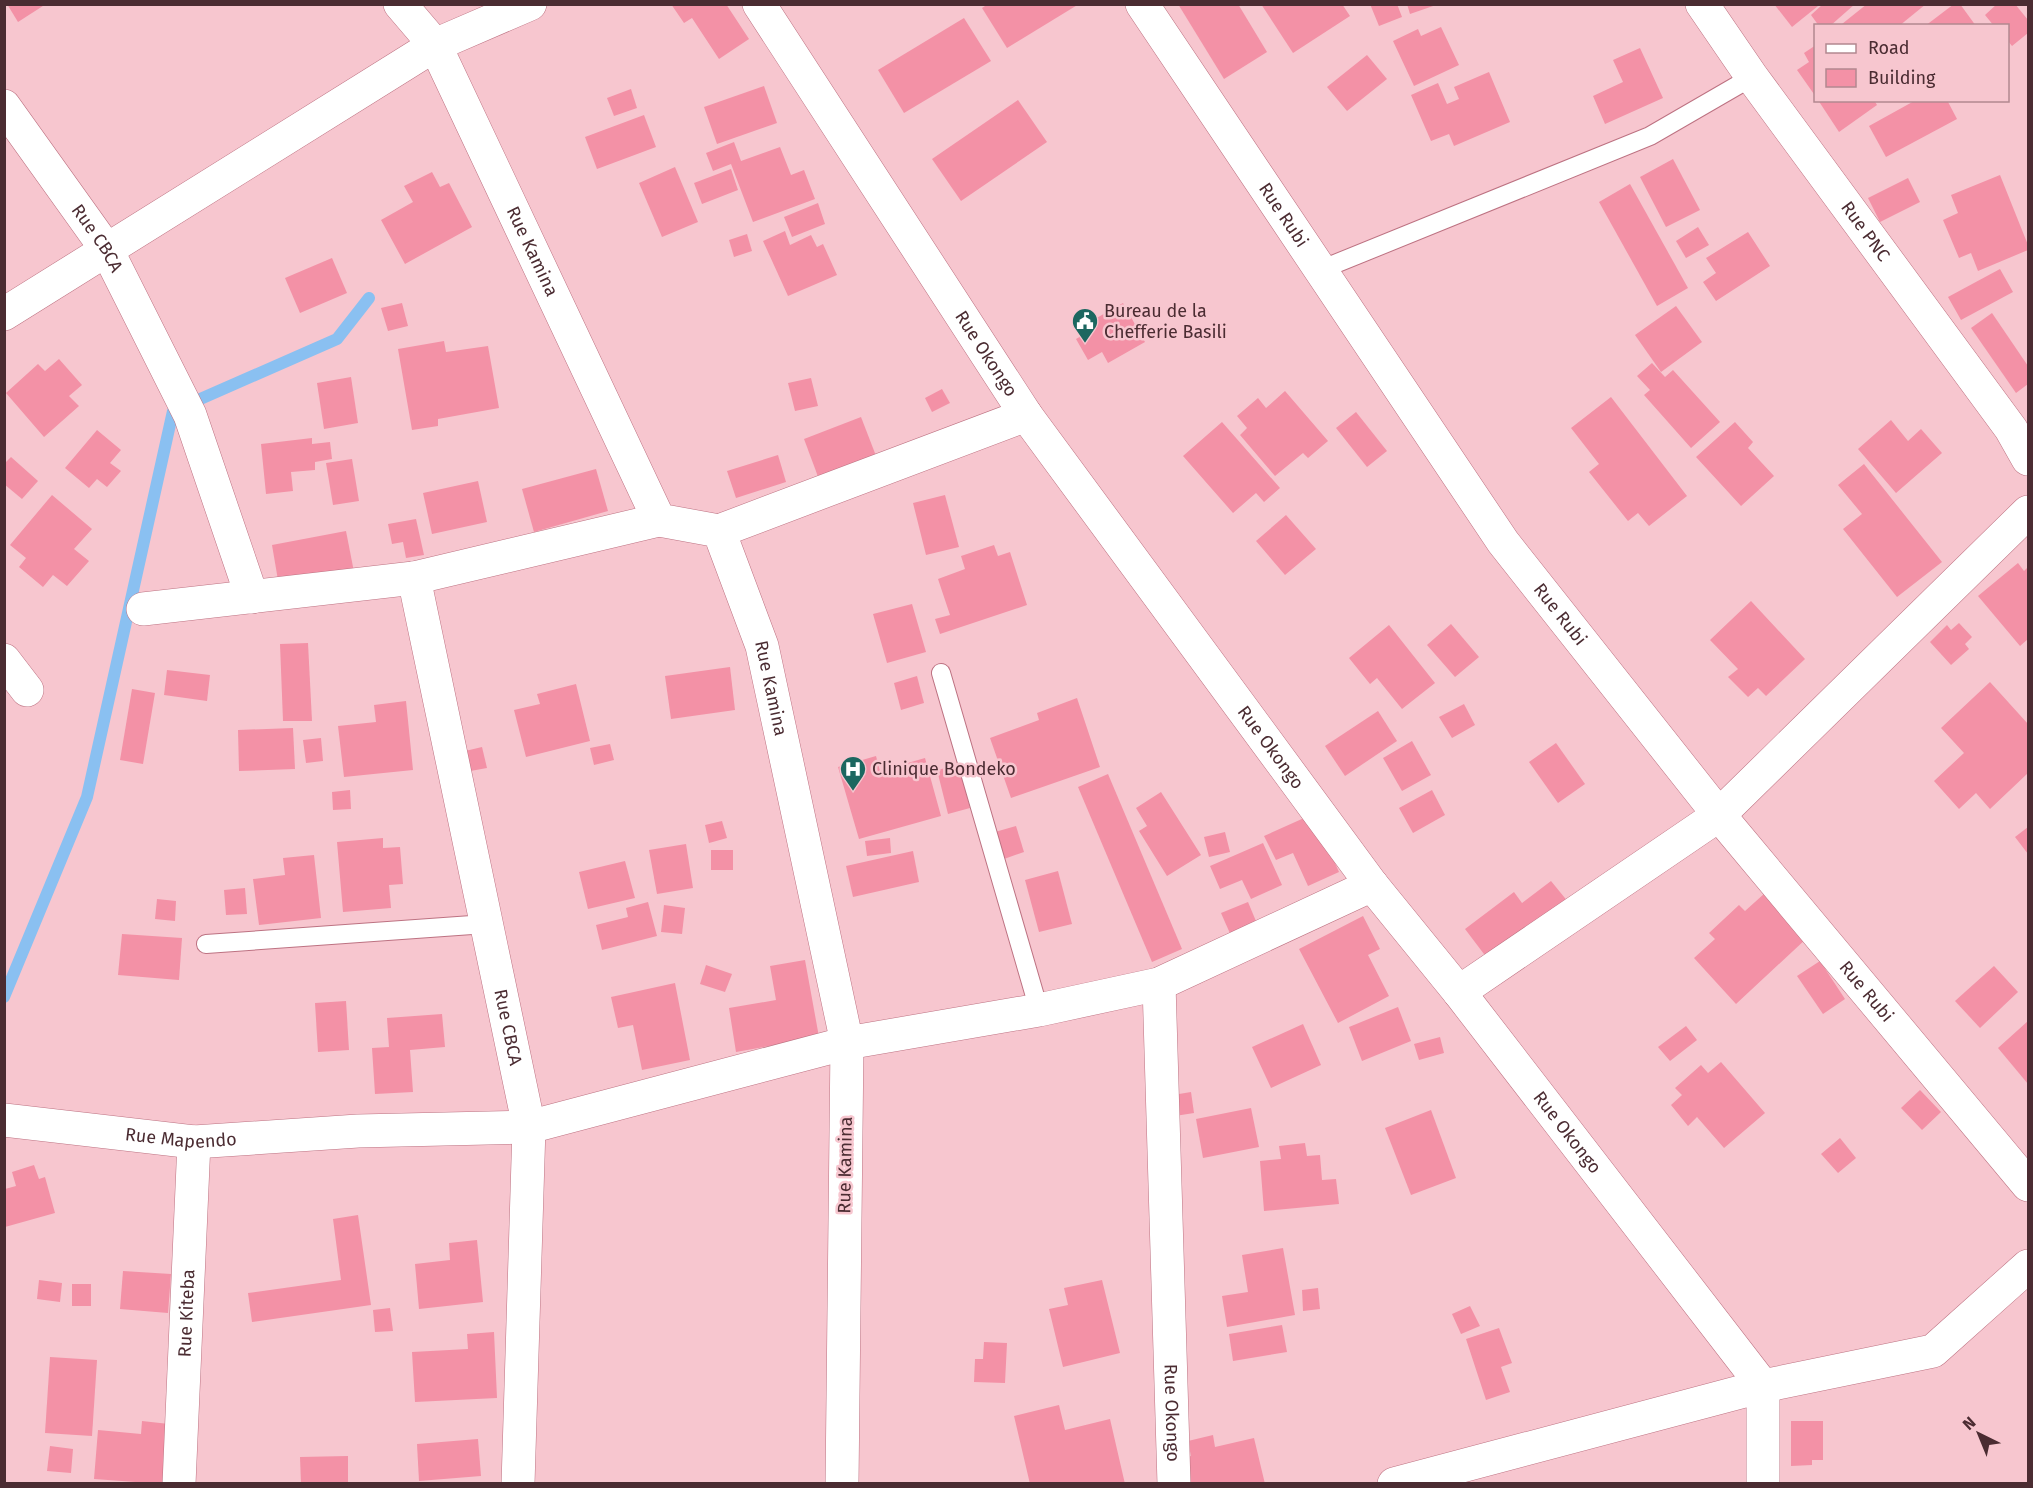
<svg xmlns="http://www.w3.org/2000/svg" width="2033" height="1488" font-family="'Fira Sans',sans-serif">
  <rect width="100%" height="100%" fill="#f7c6cf"/>
  <g fill="none" stroke-linecap="round" stroke-linejoin="round">
    <polyline stroke="#8ac0f1" stroke-width="12" points="4,997 87,797 173,411 337,339 369,298"/>
  </g>
  <g fill="#f391a6">
    <polygon points="7,4 46,4 18,22"/>
    <polygon points="671,4 726,4 749,39 719,59 692,18 684,23"/>
    <polygon points="988,4 1079,4 1007,48 982,8"/>
    <polygon points="1178,4 1238,4 1267,52 1224,79"/>
    <polygon points="1261,4 1342,4 1350,16 1293,53"/>
    <polygon points="1370,4 1397,4 1402,17 1379,26"/>
    <polygon points="1407,4 1436,4 1436,5 1410,14"/>
    <polygon points="1774,4 1817,4 1818,6 1792,27"/>
    <polygon points="1823,4 1855,4 1830,26 1819,26 1811,15"/>
    <polygon points="1867,4 1926,4 1899,26 1843,26 1842,24"/>
    <polygon points="1954,4 1960,4 1976,26 1925,26"/>
    <polygon points="1997,4 2015,4 2028,20 2028,33 2012,46 2008,41 2008,26 1994,26 1985,15"/>
    <polygon points="964,18 991,61 904,113 878,70"/>
    <polygon points="1441,27 1459,65 1414,86 1393,41 1418,29 1421,36"/>
    <polygon points="1816,45 1816,97 1797,70 1809,62 1804,53"/>
    <polygon points="1640,48 1663,98 1605,124 1593,96 1623,82 1613,60"/>
    <polygon points="1367,55 1387,79 1347,111 1327,87"/>
    <polygon points="1489,72 1510,122 1454,146 1449,134 1431,141 1411,95 1438,83 1447,104 1459,99 1454,87"/>
    <polygon points="764,86 777,123 717,144 704,107"/>
    <polygon points="631,89 637,108 614,116 607,98"/>
    <polygon points="1018,100 1047,142 961,201 932,159"/>
    <polygon points="1818,100 1874,100 1877,105 1839,132"/>
    <polygon points="1916,100 1947,100 1957,119 1886,157 1869,126"/>
    <polygon points="644,115 656,147 597,169 585,137"/>
    <polygon points="734,142 741,161 780,147 791,175 804,170 815,199 753,222 731,164 713,171 706,153"/>
    <polygon points="1673,159 1700,210 1666,227 1640,177"/>
    <polygon points="675,167 698,222 662,237 639,183"/>
    <polygon points="731,169 738,190 702,204 694,183"/>
    <polygon points="432,172 440,187 449,183 472,227 405,264 381,220 413,202 404,186"/>
    <polygon points="2000,175 2028,245 2028,250 1978,271 1971,253 1959,258 1943,220 1958,213 1951,195"/>
    <polygon points="1908,178 1920,202 1880,222 1868,198"/>
    <polygon points="1630,184 1688,288 1657,306 1599,202"/>
    <polygon points="818,203 825,224 792,237 784,217"/>
    <polygon points="1698,227 1709,245 1686,258 1676,241"/>
    <polygon points="785,231 790,245 811,235 817,247 823,244 837,275 788,296 763,241"/>
    <polygon points="1748,232 1770,266 1716,301 1703,282 1716,273 1706,258"/>
    <polygon points="747,234 752,251 734,257 729,240"/>
    <polygon points="332,258 347,293 300,313 285,278"/>
    <polygon points="2000,269 2013,292 1961,320 1948,297"/>
    <polygon points="402,303 408,326 388,331 381,308"/>
    <polygon points="1123,303 1145,342 1108,363 1102,352 1088,360 1076,339 1090,331 1086,324"/>
    <polygon points="1676,306 1702,342 1661,372 1635,335"/>
    <polygon points="1992,313 2028,366 2028,384 2016,393 1971,328"/>
    <polygon points="444,341 446,352 488,346 499,408 438,419 438,426 412,430 398,349"/>
    <polygon points="59,359 82,385 69,396 79,406 44,437 6,393 38,364 45,371"/>
    <polygon points="1652,363 1665,377 1673,370 1720,422 1691,448 1644,395 1650,390 1637,376"/>
    <polygon points="351,377 358,423 324,429 317,383"/>
    <polygon points="811,378 818,406 795,411 788,383"/>
    <polygon points="942,389 950,403 932,412 925,398"/>
    <polygon points="1285,391 1328,441 1308,458 1303,453 1275,476 1240,435 1247,428 1237,416 1258,398 1266,408"/>
    <polygon points="1611,397 1687,496 1649,526 1638,513 1628,521 1589,472 1599,464 1571,428"/>
    <polygon points="1356,412 1387,451 1367,467 1336,428"/>
    <polygon points="861,417 878,461 820,482 804,439"/>
    <polygon points="1891,420 1908,441 1921,429 1942,453 1896,493 1858,449"/>
    <polygon points="1222,422 1280,488 1264,502 1256,493 1233,513 1183,456"/>
    <polygon points="1735,422 1753,442 1748,448 1774,476 1741,506 1696,457"/>
    <polygon points="97,430 121,450 110,463 121,471 107,487 97,479 89,488 65,468"/>
    <polygon points="312,438 312,444 330,442 332,459 315,462 315,470 291,472 293,491 266,494 261,444"/>
    <polygon points="778,455 786,482 736,498 727,471"/>
    <polygon points="11,457 38,481 22,499 4,484 4,464"/>
    <polygon points="352,459 359,501 333,505 326,463"/>
    <polygon points="1864,464 1942,562 1897,597 1843,529 1862,514 1838,485"/>
    <polygon points="596,469 608,511 534,532 522,489"/>
    <polygon points="478,481 487,522 432,534 423,493"/>
    <polygon points="52,495 92,529 74,549 89,561 67,586 53,575 43,587 19,567 26,558 10,545"/>
    <polygon points="945,495 959,547 926,555 913,503"/>
    <polygon points="1286,515 1316,549 1285,575 1256,541"/>
    <polygon points="416,519 424,555 406,558 403,542 392,544 388,524"/>
    <polygon points="346,531 354,572 279,586 272,545"/>
    <polygon points="994,545 998,556 1010,552 1027,605 940,634 935,619 950,615 938,579 965,569 961,556"/>
    <polygon points="2018,563 2024,571 2028,567 2028,639 2020,646 1978,596"/>
    <polygon points="1751,601 1805,659 1766,696 1758,688 1748,697 1728,677 1738,669 1710,640"/>
    <polygon points="912,604 926,652 887,663 873,614"/>
    <polygon points="1959,623 1972,637 1965,644 1969,649 1951,665 1930,642 1947,625 1951,630"/>
    <polygon points="1451,624 1479,657 1455,677 1427,645"/>
    <polygon points="1389,625 1435,683 1402,709 1377,678 1370,684 1349,658"/>
    <polygon points="308,643 312,721 283,721 280,644"/>
    <polygon points="730,667 735,710 671,719 665,676"/>
    <polygon points="167,670 210,675 207,701 164,695"/>
    <polygon points="917,676 924,703 901,710 894,683"/>
    <polygon points="1990,682 2028,724 2028,773 1990,809 1976,793 1959,809 1934,781 1964,753 1941,728"/>
    <polygon points="576,684 590,741 526,757 514,710 540,704 537,694"/>
    <polygon points="132,689 155,693 143,764 120,760"/>
    <polygon points="1077,698 1100,767 1011,798 990,738 1039,720 1037,713"/>
    <polygon points="406,701 413,770 344,777 338,726 376,722 374,705"/>
    <polygon points="1464,704 1475,725 1452,738 1439,717"/>
    <polygon points="1378,711 1397,741 1345,776 1325,746"/>
    <polygon points="293,728 295,769 239,771 238,730"/>
    <polygon points="321,738 323,761 306,763 303,740"/>
    <polygon points="1412,741 1431,775 1402,791 1383,758"/>
    <polygon points="1556,743 1585,784 1558,803 1529,762"/>
    <polygon points="610,744 614,760 594,765 590,748"/>
    <polygon points="482,747 487,768 465,772 461,752"/>
    <polygon points="876,756 880,771 925,758 941,816 859,839 838,767"/>
    <polygon points="959,765 970,808 948,814 937,770"/>
    <polygon points="1108,774 1182,949 1152,962 1078,787"/>
    <polygon points="350,790 351,809 333,810 332,792"/>
    <polygon points="1432,790 1445,815 1413,833 1399,808"/>
    <polygon points="1161,792 1201,855 1167,876 1139,831 1147,826 1136,808"/>
    <polygon points="1313,814 1339,872 1308,886 1293,853 1276,860 1264,836"/>
    <polygon points="722,821 727,838 709,843 705,825"/>
    <polygon points="1016,826 1024,852 1004,859 995,832"/>
    <polygon points="2028,827 2028,854 2015,837"/>
    <polygon points="1225,832 1230,852 1209,857 1204,837"/>
    <polygon points="383,838 383,848 400,847 403,884 389,885 391,908 343,912 337,842"/>
    <polygon points="890,838 891,853 867,856 865,841"/>
    <polygon points="1263,843 1282,885 1251,899 1242,880 1220,889 1210,866"/>
    <polygon points="686,844 693,888 657,894 649,850"/>
    <rect x="711" y="850" width="22" height="20"/>
    <polygon points="913,851 919,882 853,897 846,866"/>
    <polygon points="314,855 321,918 259,925 253,879 285,875 283,858"/>
    <polygon points="625,861 635,898 588,909 579,872"/>
    <polygon points="1058,871 1072,924 1039,932 1025,880"/>
    <polygon points="1551,881 1569,903 1490,962 1465,929 1514,892 1522,903"/>
    <polygon points="245,888 247,914 226,915 224,890"/>
    <polygon points="1765,893 1807,938 1736,1004 1694,958 1715,939 1709,933 1739,905 1745,911"/>
    <polygon points="157,899 176,901 175,921 155,919"/>
    <polygon points="648,902 657,936 602,950 596,925 628,917 626,908"/>
    <polygon points="1248,902 1258,926 1232,938 1221,913"/>
    <polygon points="664,905 685,908 682,934 661,932"/>
    <polygon points="1363,916 1380,949 1368,955 1389,996 1338,1023 1299,949"/>
    <polygon points="122,934 182,938 179,980 118,975"/>
    <polygon points="805,960 819,1037 736,1052 729,1008 776,1000 770,966"/>
    <polygon points="1820,961 1845,999 1823,1014 1797,976"/>
    <polygon points="706,965 732,974 725,992 700,984"/>
    <polygon points="1994,966 2018,992 1980,1028 1955,1001"/>
    <polygon points="675,983 690,1060 642,1070 633,1025 618,1028 611,997"/>
    <polygon points="346,1001 349,1050 318,1052 315,1003"/>
    <polygon points="1398,1007 1411,1041 1362,1061 1349,1027"/>
    <polygon points="442,1014 445,1047 410,1050 413,1092 375,1094 372,1048 389,1047 387,1018"/>
    <polygon points="2028,1021 2028,1084 1998,1048"/>
    <polygon points="1303,1024 1321,1065 1271,1088 1252,1047"/>
    <polygon points="1686,1026 1697,1040 1670,1061 1658,1047"/>
    <polygon points="1440,1037 1444,1053 1419,1060 1414,1044"/>
    <polygon points="1721,1062 1765,1113 1724,1148 1697,1117 1688,1126 1671,1105 1682,1095 1675,1088 1701,1065 1708,1073"/>
    <polygon points="1920,1090 1941,1112 1922,1130 1901,1108"/>
    <polygon points="1191,1092 1194,1113 1175,1116 1173,1095"/>
    <polygon points="1251,1108 1259,1147 1203,1158 1196,1119"/>
    <polygon points="1431,1110 1456,1178 1411,1195 1385,1128"/>
    <polygon points="1840,1138 1856,1158 1838,1173 1821,1154"/>
    <polygon points="1305,1143 1307,1156 1320,1155 1322,1180 1336,1179 1339,1204 1264,1211 1260,1161 1281,1159 1279,1146"/>
    <polygon points="34,1165 39,1179 45,1177 55,1213 5,1227 5,1189 16,1186 12,1172"/>
    <polygon points="358,1215 371,1305 252,1322 248,1293 341,1280 333,1219"/>
    <polygon points="477,1240 483,1302 419,1309 415,1264 450,1260 449,1243"/>
    <polygon points="1283,1248 1295,1315 1227,1327 1222,1296 1248,1292 1242,1255"/>
    <polygon points="123,1271 171,1274 168,1313 120,1309"/>
    <polygon points="39,1280 62,1283 60,1302 37,1299"/>
    <polygon points="1102,1280 1120,1353 1063,1367 1049,1309 1068,1305 1064,1288"/>
    <rect x="72" y="1284" width="19" height="22"/>
    <polygon points="1318,1288 1320,1309 1303,1311 1302,1290"/>
    <polygon points="1470,1306 1480,1326 1461,1334 1452,1314"/>
    <polygon points="390,1308 393,1331 375,1332 373,1310"/>
    <polygon points="1282,1325 1287,1352 1233,1361 1229,1334"/>
    <polygon points="1499,1328 1512,1363 1501,1367 1510,1392 1486,1400 1466,1339"/>
    <polygon points="494,1332 497,1398 415,1402 412,1352 468,1349 467,1334"/>
    <polygon points="984,1342 1007,1343 1005,1383 974,1382 975,1359 983,1359"/>
    <polygon points="50,1357 97,1360 92,1436 45,1433"/>
    <polygon points="1059,1405 1065,1430 1110,1419 1125,1484 1030,1484 1014,1416"/>
    <polygon points="142,1421 169,1424 163,1484 94,1479 98,1430 141,1434"/>
    <polygon points="1791,1421 1823,1421 1823,1460 1812,1460 1812,1465 1791,1466"/>
    <polygon points="1213,1435 1215,1447 1254,1438 1265,1484 1190,1484 1184,1458 1191,1456 1188,1441"/>
    <polygon points="478,1439 481,1476 419,1481 417,1444"/>
    <polygon points="50,1446 73,1449 71,1473 47,1471"/>
    <polygon points="348,1456 348,1484 301,1484 300,1457"/>
  </g>
  <g fill="none" stroke-linecap="round" stroke-linejoin="round">
    <g stroke="#bd7282" stroke-width="20">
      <g id="service">
        <polyline points="1320,270 1650,136 1752,77"/>
        <polyline points="941,673 1039,1010"/>
        <polyline points="206,944 486,924"/>
      </g>
    </g>
    <g stroke="#bd7282" stroke-width="34">
      <g id="minor">
        <path id="s1" d="M 400,4 L 435,45 L 659,520 L 719,531 L 762,646 L 847,1043 L 842,1484"/>
        <path id="s2" d="M 759,4 L 1026,415 L 1372,885 L 1459,992 L 1763,1386 L 1763,1484"/>
        <path id="s3" d="M 1142,4 L 1503,542 L 1719,815 L 2028,1185"/>
        <path id="s4" d="M 1702,4 L 1752,77 L 2011,429 L 2028,459"/>
        <path id="s5" d="M 4,106 L 107,250 L 190,415 L 252,597"/>
        <polyline points="4,314 435,45 530,4"/>
        <polyline points="719,531 1026,415"/>
        <path id="s6" d="M 414,578 L 529,1127 L 518,1484"/>
        <polyline points="143,609 414,578 659,520"/>
        <polyline points="4,660 27,690"/>
        <path id="s7" d="M 1159,984 L 1174,1484"/>
        <polyline points="1459,992 1719,815 2028,512"/>
        <path id="s8" d="M 4,1120 L 194,1142 L 358,1131 L 529,1127 L 847,1043 L 1039,1010 L 1159,984 L 1372,885"/>
        <path id="s9" d="M 179,1484 L 194,1142"/>
        <polyline points="1394,1484 1763,1386 1933,1351 2028,1266"/>
      </g>
    </g>
    <use href="#service" stroke="#fff" stroke-width="18"/>
    <use href="#minor" stroke="#fff" stroke-width="33"/>
  </g>
  <defs>
    <g id="civic-pin" transform="scale(1.35)"><path d="M0 17L-7.5 6A9.5 9.5 0 1 1 7.5 6Z" fill="#1c6760" stroke="#f7c6cf"/><path d="M-.6-6.5H3V-4.5H.6V-3L4-1V1h2V6H-6V1h2V-1L-.6-3ZM-1.2 2.5V6h2.4V2.5Z" fill="#fff"/></g>
    <g id="hospital-pin" transform="scale(1.35)"><path d="M0 17L-7.5 6A9.5 9.5 0 1 1 7.5 6Z" fill="#1c6760" stroke="#f7c6cf"/><path d="M-5-5h3v3.5h4V-5h3V5h-3V1.5h-4V5h-3Z" fill="#fff"/></g>
  </defs>
  <g fill-rule="evenodd">
    <use href="#civic-pin" x="1085" y="321"/>
    <use href="#hospital-pin" x="853" y="769"/>
  </g>
  <g text-anchor="middle" stroke-width="5" stroke-linejoin="round" paint-order="stroke">
    <g font-size="18" fill="#4b2c32" stroke="#f7c6cf">
      <text dy="6" stroke="none"><textPath href="#s3" startOffset="254">Rue Rubi</textPath></text>
      <text dy="6" stroke="none"><textPath href="#s4" startOffset="280">Rue PNC</textPath></text>
      <text dy="6" stroke="none"><textPath href="#s5" startOffset="162">Rue CBCA</textPath></text>
      <text dy="6" stroke="none"><textPath href="#s1" startOffset="282">Rue Kamina</textPath></text>
      <text dy="6" stroke="none"><textPath href="#s2" startOffset="417">Rue Okongo</textPath></text>
      <text dy="6" stroke="none"><textPath href="#s3" startOffset="740">Rue Rubi</textPath></text>
      <text dy="6" stroke="none"><textPath href="#s1" startOffset="806">Rue Kamina</textPath></text>
      <text dy="6" stroke="none"><textPath href="#s2" startOffset="903">Rue Okongo</textPath></text>
      <text dy="6" stroke="none"><textPath href="#s3" startOffset="1226">Rue Rubi</textPath></text>
      <text dy="6" stroke="none"><textPath href="#s6" startOffset="459">Rue CBCA</textPath></text>
      <text dy="6" stroke="none"><textPath href="#s2" startOffset="1389">Rue Okongo</textPath></text>
      <text dy="6" stroke="none"><textPath href="#s8" startOffset="178">Rue Mapendo</textPath></text>
      <text transform="translate(845 1165) rotate(-89)" y="6">Rue Kamina</text>
      <text dy="6" stroke="none"><textPath href="#s9" startOffset="171">Rue Kiteba</textPath></text>
      <text dy="6" stroke="none"><textPath href="#s7" startOffset="429">Rue Okongo</textPath></text>
    </g>
    <g font-size="18" fill="#4b2c32" stroke="#f7c6cf" text-anchor="start">
      <text x="1104" y="317">Bureau de la<tspan x="1104" dy="21">Chefferie Basili</tspan></text>
      <text x="872" y="775">Clinique Bondeko</text>
    </g>
  </g>
  <rect width="2033" height="1488" fill="none" stroke="#4b2c32" stroke-width="12"/>
  <rect x="1814" y="24" width="195" height="78" fill="#f7c6cf" stroke="#b28890" stroke-width="1.5"/>
  <rect x="1826" y="44" width="30" height="9" fill="#ffffff" stroke="#b28890" stroke-width="1.5"/>
  <text x="1868" y="54" font-size="18" fill="#4b2c32">Road</text>
  <rect x="1826" y="69" width="30" height="18" fill="#f391a6" stroke="#b28890" stroke-width="1.5"/>
  <text x="1868" y="84" font-size="18" fill="#4b2c32">Building</text>
  <g transform="translate(1979 1434) rotate(317)" stroke="#f7c6cf" stroke-width="4.5" paint-order="stroke">
  <path d="M0-4.5L10 22L0 15L-10 22Z" fill="#4b2c32"/>
  <text y="-9" font-size="16" font-weight="bold" text-anchor="middle" fill="#4b2c32">N</text>
  </g>
</svg>
